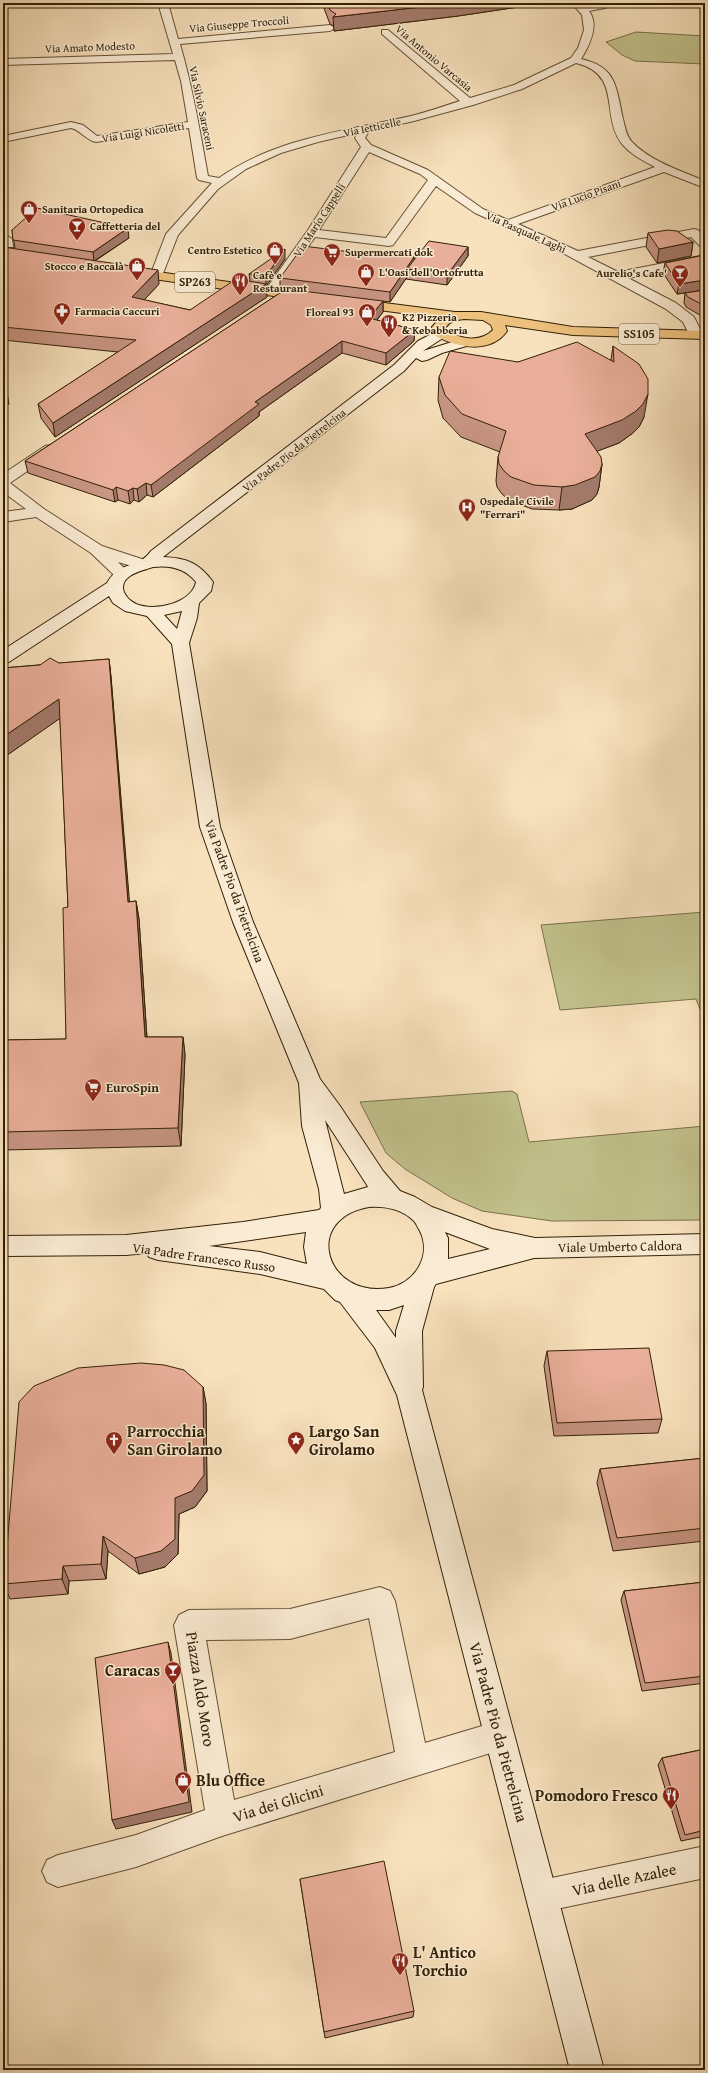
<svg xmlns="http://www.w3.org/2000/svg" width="708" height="2073" font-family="'Gentium Book Plus',serif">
  <rect width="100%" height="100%" fill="#f8e2bd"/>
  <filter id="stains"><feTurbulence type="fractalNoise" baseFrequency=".005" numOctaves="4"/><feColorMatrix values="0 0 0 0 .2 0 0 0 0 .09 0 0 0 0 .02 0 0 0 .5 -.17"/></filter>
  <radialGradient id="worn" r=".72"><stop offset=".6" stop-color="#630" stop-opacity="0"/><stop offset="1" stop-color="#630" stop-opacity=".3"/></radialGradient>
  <g fill="#c2c28d" stroke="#7a714a">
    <polygon points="636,32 705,36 705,64 635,61 622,55 606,42"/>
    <polygon points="705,912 705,1022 696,999 560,1010 541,925"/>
    <polygon points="512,1091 517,1094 529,1142 705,1126 705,1220 552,1221 482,1211 452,1198 405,1169 386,1153 360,1102"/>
  </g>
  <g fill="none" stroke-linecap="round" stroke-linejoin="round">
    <g stroke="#645034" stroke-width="2">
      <g id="street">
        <path d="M 158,3 L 168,3 L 178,39 L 330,25 L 335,28 L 330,31 L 180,44 C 193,89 200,131 208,176 L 219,178 C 276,138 345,131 411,116 C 427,112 444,106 460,101 L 382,34 L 382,30 L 388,30 L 470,98 L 514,85 L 571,58 L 578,48 L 584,30 L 582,15 L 572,3 L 582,3 L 585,6 L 611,3 L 605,8 L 589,11 C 600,25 589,46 581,59 C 617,67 616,87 623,119 C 625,126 626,136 632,142 C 650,161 681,171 705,181 L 705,188 L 664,172 L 518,224 L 578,251 L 694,229 L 698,230 L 705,237 L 705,248 L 701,247 L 691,237 L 588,257 L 618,272 L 705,255 L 705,263 L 628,278 L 676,303 L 694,317 L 703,335 L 701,338 L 691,338 L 683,322 L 666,309 L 561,252 L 475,213 L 436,186 L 393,245 L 389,246 L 315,237 L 274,295 L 266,295 L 264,292 L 308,230 L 361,147 L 355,138 L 357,133 L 318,142 L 281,153 L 246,169 L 218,189 L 178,235 L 162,276 L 160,279 L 152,279 L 150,276 L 166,234 L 212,183 L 199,180 L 197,178 L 189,128 L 96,142 C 86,140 80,130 71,128 L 3,142 L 3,136 L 71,122 L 83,125 L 97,136 L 188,122 L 181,81 L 175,60 L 3,65 L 3,59 L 173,54 ZM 576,63 C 624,75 599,116 623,145 C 631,155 644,161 655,167 L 508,220 L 483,209 L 428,170 L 371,145 L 365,138 L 369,131 L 414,121 L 473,105 L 522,89 ZM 369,152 L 420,174 L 428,180 L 386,238 L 319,230 Z"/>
        <polygon points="3,233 12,239 14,254 12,257 8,258 3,256"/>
        <polygon points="50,445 55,446 57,449 55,452 10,483 44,509 102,546 148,561 150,564 148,567 142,569 118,562 130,574 128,577 116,577 91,553 36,517 3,522 3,512 26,509 3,492 3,474 45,446"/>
        <path d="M 380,1587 L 390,1591 L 395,1601 L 425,1743 L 499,1721 L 510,1725 L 514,1736 L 510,1747 L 222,1836 L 136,1867 L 58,1887 L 47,1882 L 42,1871 L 47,1860 L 58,1855 L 136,1835 L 205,1810 L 174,1625 L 179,1615 L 189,1610 L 290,1609 ZM 369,1618 L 395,1752 L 234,1800 L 206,1640 L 290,1639 Z"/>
        <polygon points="705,1846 705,1878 542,1912 530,1908 526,1896 530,1884 542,1880"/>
      </g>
    </g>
    <g stroke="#322006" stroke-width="2">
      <path id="secondary" d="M 441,329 L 446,330 L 448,333 L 446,336 L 423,351 L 465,338 L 472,342 L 470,345 L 442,353 L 427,360 L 422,361 L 416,358 L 404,371 L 163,557 C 187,558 199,563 213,582 L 211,591 L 199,603 L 197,618 L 189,643 L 220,827 L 253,922 L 320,1079 L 340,1106 L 383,1171 L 400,1191 L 415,1197 L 432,1207 L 492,1229 L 535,1238 L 705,1234 L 705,1254 L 534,1258 L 436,1284 L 434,1287 L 422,1331 L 423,1387 L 422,1390 L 604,2070 L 570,2070 L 397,1395 L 375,1348 L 340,1302 L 335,1300 L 324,1289 L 260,1274 L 158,1260 L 149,1257 L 147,1253 L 126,1255 L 3,1256 L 3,1236 L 126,1235 L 243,1222 L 319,1210 L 321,1208 L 319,1189 L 302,1126 L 299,1083 L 233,922 L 200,827 L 172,644 L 147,616 L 125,611 L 113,603 L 109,596 L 9,662 L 3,663 L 3,650 L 107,583 C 120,560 139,569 151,551 L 394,365 L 418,341 ZM 153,567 C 170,565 185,568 196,582 C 192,603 155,612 136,604 C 124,598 117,585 130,576 C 137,571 145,570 153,567 ZM 182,611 L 177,629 L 164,615 ZM 325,1120 L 367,1185 L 368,1187 L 344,1194 ZM 369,1207 C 384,1206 402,1209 414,1221 C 416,1223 418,1228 420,1231 C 432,1256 415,1283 389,1288 C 326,1299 301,1219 369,1207 ZM 306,1232 L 304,1247 L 307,1264 L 260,1252 L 209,1246 ZM 445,1232 L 490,1249 L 448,1259 L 448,1238 ZM 404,1305 L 396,1331 L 396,1338 L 376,1310 L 389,1310 Z"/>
    </g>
    <g stroke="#322006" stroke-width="2">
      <g id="primary">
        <polygon points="129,268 309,293 315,297 309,301 125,275 123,272 125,269"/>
        <path d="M 353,299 L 455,312 L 481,312 L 573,327 L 705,331 L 705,339 L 573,335 L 505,325 L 507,331 C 491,354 457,348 436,336 L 432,327 L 440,318 L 348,306 L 347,303 ZM 464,319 L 483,320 L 491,325 L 493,330 C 480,343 461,339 447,331 L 446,327 C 450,321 456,320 464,319 Z"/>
      </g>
    </g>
    <use href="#street" fill="#faecd4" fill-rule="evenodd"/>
    <use href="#secondary" fill="#faecd4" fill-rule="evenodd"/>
    <use href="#primary" fill="#ecc17e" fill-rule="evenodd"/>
  </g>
  <g fill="#c99684" stroke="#322006">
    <polygon points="322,3 545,3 458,16 334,31 334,26 330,24"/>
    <polygon points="12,230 129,238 95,261 159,284 144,300 190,310 250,281 249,274 285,259 266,286 267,297 55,437 41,418 38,404 118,352 3,340 3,247 15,248"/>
    <polygon points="648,233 693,242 691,256 657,263 646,247"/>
    <polygon points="468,247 468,256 447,285 406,279 407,277 390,302 383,301 383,312 377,320 415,330 414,341 386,365 342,353 259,412 259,416 153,497 147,495 139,502 134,500 130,504 118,500 115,502 28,473 25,461 286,289 280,288 280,278 414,260"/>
    <polygon points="705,255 705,290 677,294 663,273 665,263"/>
    <polygon points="705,290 705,318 686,307 684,303 685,293"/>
    <polygon points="613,346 644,417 639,427 633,433 619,443 597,451 602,464 599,487 597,494 592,500 572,509 559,510 532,509 509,500 502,494 497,487 496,481 498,457 500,452 461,437 443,418 438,400 439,377 518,362 611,360"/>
    <polygon points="109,659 111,677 129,902 136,901 139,919 147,1037 183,1037 185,1055 181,1146 3,1150 3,1040 66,1039 68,907 60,718 3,758 3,668"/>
    <polygon points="547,1351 662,1419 658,1433 554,1436 544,1366"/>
    <polygon points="203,1387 206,1404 207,1491 195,1507 179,1514 178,1554 165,1567 139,1574 108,1551 106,1579 69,1581 68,1594 10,1599 4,1584"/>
    <polygon points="705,1458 705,1541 613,1551 597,1483 600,1469"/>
    <polygon points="705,1582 705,1683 642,1691 621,1600 624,1591"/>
    <polygon points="705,1749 705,1836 681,1841 658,1765 662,1758"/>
    <polygon points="300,1879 414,2011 413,2017 325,2038"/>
  </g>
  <g fill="#a47a6c" stroke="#322006">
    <polygon points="456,3 545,3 458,16 334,31 333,17"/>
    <polygon points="128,228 129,238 94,261 93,252"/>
    <polygon points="693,242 691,256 657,263 659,249"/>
    <polygon points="468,247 468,256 447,285 447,275"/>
    <polygon points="285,249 285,259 266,286 267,297 55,437 53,423 266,284 266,276"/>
    <polygon points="414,257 414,266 407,269 407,277 390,302 390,292"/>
    <polygon points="158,270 159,284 134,311 132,297"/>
    <polygon points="705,280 705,290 677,294 679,284"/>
    <polygon points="383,301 383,312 369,330 369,318"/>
    <polygon points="415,330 414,341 386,365 386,353"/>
    <polygon points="342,341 342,353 259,412 259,416 153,497 151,485 255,402"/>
    <polygon points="7,392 9,404 3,407 3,393"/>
    <polygon points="648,394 644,417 639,427 633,433 619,443 582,457 585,434"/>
    <polygon points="602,464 599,487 597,494 592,500 572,509 559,510 562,487"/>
    <polygon points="146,483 147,495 139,502 137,489"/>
    <polygon points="116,487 118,500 115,502 113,490"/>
    <polygon points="133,488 134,500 130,504 128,491"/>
    <polygon points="109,659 111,677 131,920 128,902"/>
    <polygon points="59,699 62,717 3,758 3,737"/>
    <polygon points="136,901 139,919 148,1055 145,1037"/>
    <polygon points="183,1037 185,1055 181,1146 178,1128"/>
    <polygon points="203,1387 206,1404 207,1491 195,1507 179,1514 178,1554 165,1567 139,1574 135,1558 175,1498"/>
    <polygon points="103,1536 108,1551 106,1579 101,1564"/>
    <polygon points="63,1566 69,1581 68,1594 62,1579"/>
    <polygon points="168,1642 171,1653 192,1812 116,1829 112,1820"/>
  </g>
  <g fill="#eaaf9a" stroke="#322006">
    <polygon points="327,3 456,3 333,17 336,14 330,10"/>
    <polygon points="37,208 128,228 93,252 13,240 12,230"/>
    <polygon points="668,230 677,231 693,242 659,249 648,233"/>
    <polygon points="429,241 468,247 447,275 407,269"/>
    <polygon points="303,246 367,254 369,251 414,257 390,292 280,278"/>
    <polygon points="3,247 158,270 132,297 190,310 236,279 266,284 53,423 38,404 136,340 3,327 3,292 5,289 3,289"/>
    <polygon points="285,249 266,276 249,274"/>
    <polygon points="705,255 705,280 679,284 665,263"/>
    <polygon points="286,289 383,301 369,318 415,330 386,353 342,341 255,402 259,404 151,485 146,483 137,489 133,488 128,491 116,487 113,490 25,461"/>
    <polygon points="705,290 705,306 688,297 685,293"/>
    <polygon points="577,342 614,362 613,346 639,364 648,379 648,394 643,404 636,411 622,420 585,434 601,457 602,464 600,471 595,477 575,485 562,487 534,485 511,477 504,471 499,464 498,457 506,431 462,414 445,395 439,377 450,351 518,362"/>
    <polygon points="3,390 7,392 3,393"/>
    <polygon points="50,658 59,663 109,659 128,902 136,901 145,1037 183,1037 178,1128 3,1132 3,1040 66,1039 63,908 68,907 59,699 3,737 3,668 40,665"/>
    <polygon points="649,1348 662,1419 557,1423 547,1351"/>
    <polygon points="141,1363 164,1365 184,1370 203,1387 204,1475 192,1491 175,1498 175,1539 161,1551 135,1558 103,1536 101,1564 63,1566 62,1579 4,1584 19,1402 34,1386 78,1368"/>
    <polygon points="705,1458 705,1528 617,1538 600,1469"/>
    <polygon points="705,1582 705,1676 645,1683 624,1591"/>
    <polygon points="168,1642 189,1802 112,1820 95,1658"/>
    <polygon points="705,1749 705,1830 685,1835 662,1758"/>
    <polygon points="384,1861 414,2011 324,2032 300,1879"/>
  </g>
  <defs>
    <g id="shop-pin" transform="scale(0.9)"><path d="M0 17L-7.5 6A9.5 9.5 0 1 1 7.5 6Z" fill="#8f2418" stroke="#faecd4"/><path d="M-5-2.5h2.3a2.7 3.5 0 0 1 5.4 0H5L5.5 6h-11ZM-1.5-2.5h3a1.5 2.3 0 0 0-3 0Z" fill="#fff"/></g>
    <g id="bar-pin" transform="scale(0.9)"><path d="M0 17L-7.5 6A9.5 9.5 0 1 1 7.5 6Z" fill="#8f2418" stroke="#faecd4"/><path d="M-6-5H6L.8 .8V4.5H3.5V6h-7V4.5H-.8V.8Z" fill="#fff"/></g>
    <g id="supermarket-pin" transform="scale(0.9)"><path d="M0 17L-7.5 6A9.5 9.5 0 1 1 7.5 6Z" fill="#8f2418" stroke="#faecd4"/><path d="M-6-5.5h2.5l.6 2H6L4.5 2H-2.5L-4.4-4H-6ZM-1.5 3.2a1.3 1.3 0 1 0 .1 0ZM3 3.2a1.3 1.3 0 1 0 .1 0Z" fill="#fff"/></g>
    <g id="restaurant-pin" transform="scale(0.9)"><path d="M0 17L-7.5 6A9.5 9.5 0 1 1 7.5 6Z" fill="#8f2418" stroke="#faecd4"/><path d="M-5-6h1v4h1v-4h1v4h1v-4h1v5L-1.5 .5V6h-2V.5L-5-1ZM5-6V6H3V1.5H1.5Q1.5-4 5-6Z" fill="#fff"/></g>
    <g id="pharmacy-pin" transform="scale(0.9)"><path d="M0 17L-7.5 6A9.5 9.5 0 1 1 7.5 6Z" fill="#8f2418" stroke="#faecd4"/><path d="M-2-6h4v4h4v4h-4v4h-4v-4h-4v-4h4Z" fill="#fff"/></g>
    <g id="hospital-pin" transform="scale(0.9)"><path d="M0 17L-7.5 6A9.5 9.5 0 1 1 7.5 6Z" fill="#8f2418" stroke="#faecd4"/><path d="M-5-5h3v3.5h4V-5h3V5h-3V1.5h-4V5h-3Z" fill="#fff"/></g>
    <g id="church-pin" transform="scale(0.9)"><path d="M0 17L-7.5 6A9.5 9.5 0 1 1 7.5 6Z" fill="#8f2418" stroke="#faecd4"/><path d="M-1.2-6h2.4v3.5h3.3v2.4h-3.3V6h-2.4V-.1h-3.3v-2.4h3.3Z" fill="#fff"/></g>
    <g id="sight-pin" transform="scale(0.9)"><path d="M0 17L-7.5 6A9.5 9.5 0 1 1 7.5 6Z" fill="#8f2418" stroke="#faecd4"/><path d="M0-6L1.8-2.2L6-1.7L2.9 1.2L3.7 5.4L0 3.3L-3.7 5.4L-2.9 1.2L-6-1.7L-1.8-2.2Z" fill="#fff"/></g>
  </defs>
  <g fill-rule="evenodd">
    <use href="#shop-pin" x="29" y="209"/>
    <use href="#bar-pin" x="77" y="226"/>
    <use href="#shop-pin" x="275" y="250"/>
    <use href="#supermarket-pin" x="332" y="252"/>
    <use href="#shop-pin" x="137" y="266"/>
    <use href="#shop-pin" x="366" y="272"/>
    <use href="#bar-pin" x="680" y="273"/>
    <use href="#restaurant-pin" x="240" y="281"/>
    <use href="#pharmacy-pin" x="62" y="311"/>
    <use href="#shop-pin" x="367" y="312"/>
    <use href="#restaurant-pin" x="389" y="323"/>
    <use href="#hospital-pin" x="467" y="507"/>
    <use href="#supermarket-pin" x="93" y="1087"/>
    <use href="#church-pin" x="114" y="1440"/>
    <use href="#sight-pin" x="296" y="1440"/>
    <use href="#bar-pin" x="173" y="1670"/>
    <use href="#shop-pin" x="183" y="1780"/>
    <use href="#restaurant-pin" x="671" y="1795"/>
    <use href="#restaurant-pin" x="400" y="1961"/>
  </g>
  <g text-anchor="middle" stroke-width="3" stroke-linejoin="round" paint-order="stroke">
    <g font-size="11" fill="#322006" stroke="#faecd4">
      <text transform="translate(239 24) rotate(-5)" y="4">Via Giuseppe Troccoli</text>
      <text transform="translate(90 47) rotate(-2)" y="4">Via Amato Modesto</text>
      <text transform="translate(434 58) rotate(40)" y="4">Via Antonio Varcasia</text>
      <text transform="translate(202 108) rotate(78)" y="4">Via Silvio Saraceni</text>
      <text transform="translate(372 127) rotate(-12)" y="4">Via Ietticelle</text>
      <text transform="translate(143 132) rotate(-9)" y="4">Via Luigi Nicoletti</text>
      <text transform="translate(586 195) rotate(-20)" y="4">Via Lucio Pisani</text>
      <text transform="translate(319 220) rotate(-57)" y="4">Via Mario Cappelli</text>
      <text transform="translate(526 232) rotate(24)" y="4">Via Pasquale Laghi</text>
      <text transform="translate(294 450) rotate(-38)" y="4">Via Padre Pio da Pietrelcina</text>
    </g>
    <g font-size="11" font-weight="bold" fill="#322006" stroke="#faecd4" text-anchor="start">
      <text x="42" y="213">Sanitaria Ortopedica</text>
      <text x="90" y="230">Caffetteria del</text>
      <text x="262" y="254" text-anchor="end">Centro Estetico</text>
      <text x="345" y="256">Supermercati dok</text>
      <text x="124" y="270" text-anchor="end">Stocco e Baccalà</text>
      <text x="379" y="276">L'Oasi dell'Ortofrutta</text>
      <text x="667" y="277" text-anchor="end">Aurelio's Cafe'</text>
      <text x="253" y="279">Cafè e<tspan x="253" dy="13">Restaurant</tspan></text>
      <text x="75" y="315">Farmacia Caccuri</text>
      <text x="354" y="316" text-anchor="end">Floreal 93</text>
      <text x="402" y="321">K2 Pizzeria<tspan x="402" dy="13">&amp; Kebabberia</tspan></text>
      <text x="480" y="505">Ospedale Civile<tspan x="480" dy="13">"Ferrari"</tspan></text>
    </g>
    <g fill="#faecd4" stroke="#6e5d44" stroke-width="1">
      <rect x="175" y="272" width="40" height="20" rx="3"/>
      <rect x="619" y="324" width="40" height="20" rx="3"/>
    </g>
    <g font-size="12" font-weight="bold" fill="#322006">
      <text x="195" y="286">SP263</text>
      <text x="639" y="338">SS105</text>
    </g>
    <g font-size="13" fill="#322006" stroke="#faecd4">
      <text transform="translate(235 891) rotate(70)" y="5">Via Padre Pio da Pietrelcina</text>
      <text transform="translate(620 1246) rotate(-1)" y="5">Viale Umberto Caldora</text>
      <text transform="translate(204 1257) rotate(8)" y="5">Via Padre Francesco Russo</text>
    </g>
    <g font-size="13" font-weight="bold" fill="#322006" stroke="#faecd4" text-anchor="start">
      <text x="106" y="1092">EuroSpin</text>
    </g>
    <g font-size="16" font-weight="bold" fill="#322006" stroke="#faecd4" text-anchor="start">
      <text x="127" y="1437">Parrocchia<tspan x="127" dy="18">San Girolamo</tspan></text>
      <text x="309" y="1437">Largo San<tspan x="309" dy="18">Girolamo</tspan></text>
      <text x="160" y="1676" text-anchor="end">Caracas</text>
      <text x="196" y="1786">Blu Office</text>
      <text x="658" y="1801" text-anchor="end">Pomodoro Fresco</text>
      <text x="413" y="1958">L' Antico<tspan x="413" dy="18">Torchio</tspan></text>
    </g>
    <g font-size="16" fill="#322006" stroke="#faecd4">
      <text transform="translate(201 1689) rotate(81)" y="6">Piazza Aldo Moro</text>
      <text transform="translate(499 1732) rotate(75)" y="6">Via Padre Pio da Pietrelcina</text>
      <text transform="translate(278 1803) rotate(-17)" y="6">Via dei Glicini</text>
      <text transform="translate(624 1879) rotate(-12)" y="6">Via delle Azalee</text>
    </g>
  </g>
  <rect width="708" height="2073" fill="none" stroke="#f8e2bd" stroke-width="16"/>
  <rect x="4" y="4" width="700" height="2065" fill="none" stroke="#322006" stroke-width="2"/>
  <rect x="8" y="8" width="692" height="2057" fill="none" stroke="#322006"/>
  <rect width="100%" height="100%" filter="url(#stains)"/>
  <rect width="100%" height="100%" fill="url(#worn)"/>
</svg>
